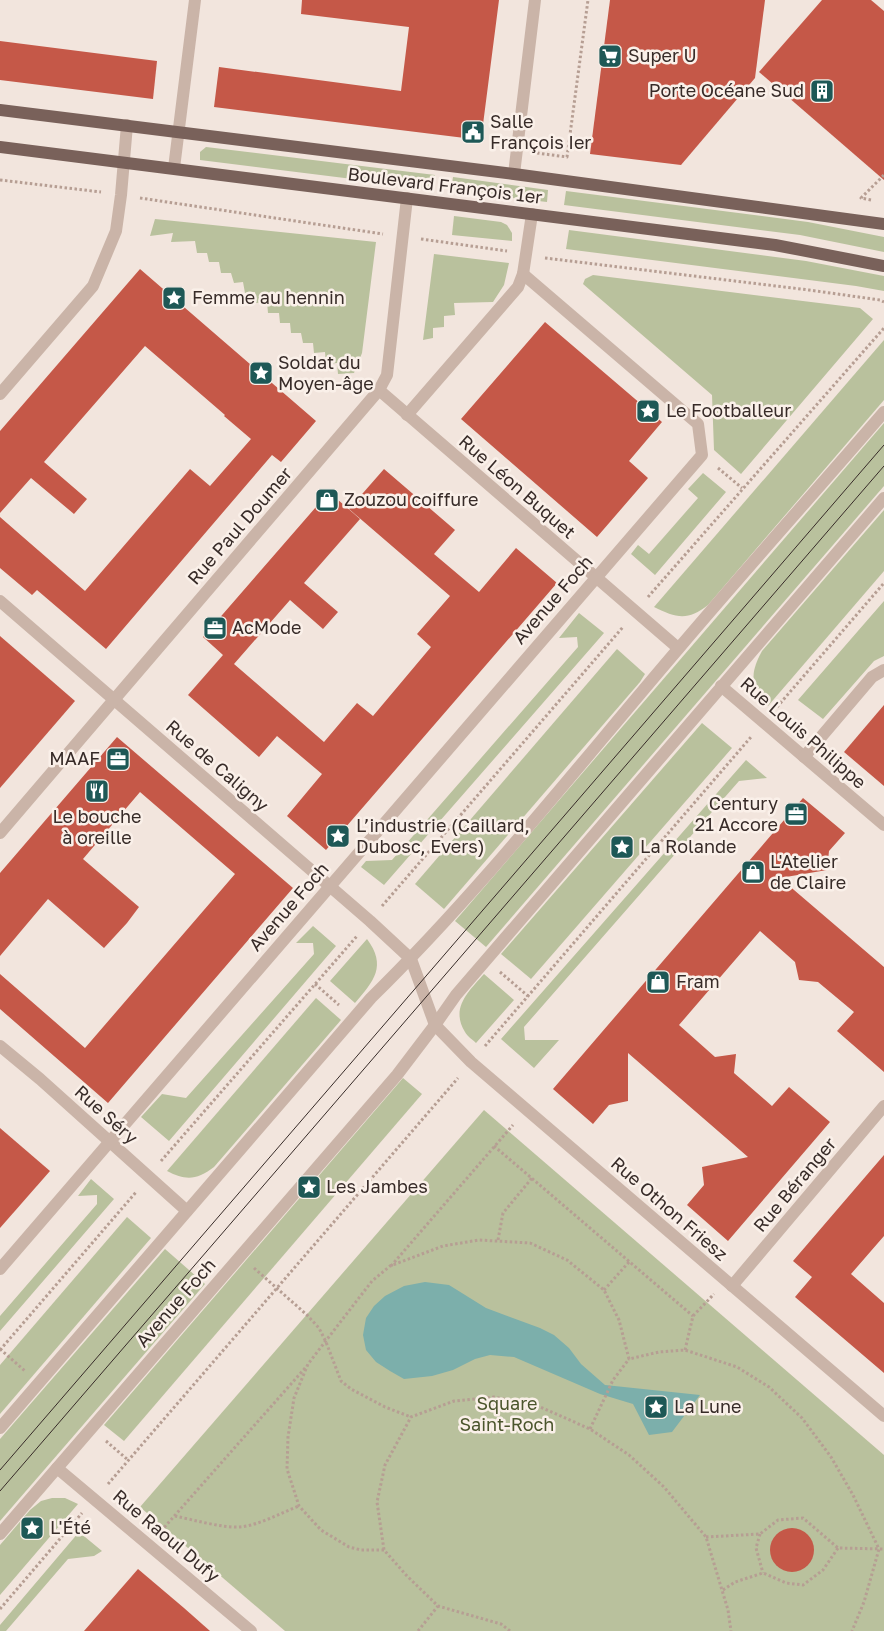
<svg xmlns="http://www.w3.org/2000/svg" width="884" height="1631" font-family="'Golos Text',sans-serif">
  <rect width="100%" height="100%" fill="#f2e5dd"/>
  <g fill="#b9c19d">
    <polygon points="206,147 435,175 433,189 200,160 200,152"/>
    <polygon points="453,177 548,190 547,202 451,191"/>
    <polygon points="566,191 808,222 884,237 884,252 800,235 564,205"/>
    <polygon points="454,216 501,222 507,225 512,233 512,241 452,235"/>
    <polygon points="155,219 376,242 362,353 354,373 338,374 337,363 326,364 325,352 314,353 313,343 303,343 301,333 291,333 290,323 280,323 279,313 268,313 267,302 256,303 255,292 245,293 243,282 234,283 231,273 221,273 219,262 209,262 207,253 197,253 195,241 171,242 173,233 150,236"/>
    <polygon points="569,230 806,261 884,276 884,291 856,286 566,249"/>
    <polygon points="434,254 509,263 504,285 493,302 454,303 455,315 444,316 444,327 433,328 433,338 423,340"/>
    <polygon points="593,275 860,308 873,319 741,474 714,450 712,395 583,284 585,279"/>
    <path d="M 884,340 L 884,400 L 708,605 C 688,621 676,618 654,607 Z"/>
    <polygon points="884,423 884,486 486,947 455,921"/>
    <polygon points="703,473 726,492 655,575 631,554 638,545 649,554 698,498 688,489"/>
    <path d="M 884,510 L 884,571 L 768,706 C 751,685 749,675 762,651 Z"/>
    <polygon points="884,601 884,656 874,661 823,719 798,700"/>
    <polygon points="579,613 604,633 384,885 361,867 366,861 392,860 578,647 577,637 559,638"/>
    <polygon points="617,649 645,674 640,682 444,909 415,884"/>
    <polygon points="702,723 732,748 531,979 501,954"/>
    <polygon points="746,760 767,778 739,781 524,1027 525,1040 559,1040 534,1068 501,1039"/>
    <polygon points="313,926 336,946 169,1141 141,1117 162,1094 186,1098 314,954 313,943 296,943"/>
    <path d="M 367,939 C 387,966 374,981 355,1003 L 330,981 Z"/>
    <path d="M 484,974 L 514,1000 L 476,1043 C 473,1040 467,1036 465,1032 C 450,1008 469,991 484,974 Z"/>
    <path d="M 316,998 L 341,1020 L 214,1167 C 197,1180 186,1181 167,1171 Z"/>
    <polygon points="403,1078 422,1094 124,1441 104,1425"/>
    <polygon points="484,1110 884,1455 884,1631 285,1631 140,1507"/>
    <polygon points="91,1179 114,1199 0,1331 0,1316 97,1204 97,1195 78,1196"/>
    <polygon points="127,1217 151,1238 0,1414 0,1365"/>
    <polygon points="165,1249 205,1284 0,1521 0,1439"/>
    <polygon points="52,1498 65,1498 78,1504 0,1595 0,1545 30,1510 41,1501"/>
    <polygon points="79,1532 102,1551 94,1556 68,1559 6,1631 0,1631 0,1625"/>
  </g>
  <polygon fill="#7cafab" points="425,1282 449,1285 486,1308 540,1328 554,1335 569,1348 581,1364 605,1385 700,1395 672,1432 649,1435 633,1404 600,1394 514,1357 490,1355 475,1359 453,1370 432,1376 404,1379 390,1371 376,1362 366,1350 363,1335 366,1318 374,1306 385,1296 404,1286"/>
  <g fill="#c55848">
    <polygon points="302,0 499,0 481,140 214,107 219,67 401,91 409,27 301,14"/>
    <polygon points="610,0 765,0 755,78 681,165 590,154"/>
    <polygon points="822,0 871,0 884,11 884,180 759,72"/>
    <polygon points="0,41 157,61 153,99 0,80"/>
    <polygon points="140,269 316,421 281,462 272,455 106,649 37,590 32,595 0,568 0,517 85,591 190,469 210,486 251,439 224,416 225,415 145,346 44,462 87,499 74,514 31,478 0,513 0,431"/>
    <polygon points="545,322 662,422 629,461 648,478 597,537 461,419"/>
    <polygon points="384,469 455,530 434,554 479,592 516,548 557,583 326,850 287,816 322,774 277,736 259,757 188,695 223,655 203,637 329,492 360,519 304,583 338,612 323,629 290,600 234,664 324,742 357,703 373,716 431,647 417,634 450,596 349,509"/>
    <polygon points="0,636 75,701 0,788"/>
    <polygon points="884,705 884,786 844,752"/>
    <polygon points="117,737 293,888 108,1103 0,1009 0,974 85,1048 235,874 140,792 83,859 139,907 127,923 104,948 48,899 0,956 0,873"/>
    <polygon points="803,798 845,833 829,851 827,870 780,878 884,967 884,1072 837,1031 854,1012 818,982 799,980 795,962 760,931 679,1025 715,1057 736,1054 734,1073 772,1106 789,1087 830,1122 728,1241 687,1205 704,1185 702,1167 748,1157 628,1053 628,1101 609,1105 593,1124 553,1089"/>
    <polygon points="0,1128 50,1171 0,1228"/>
    <polygon points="884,1155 884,1236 851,1274 884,1303 884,1373 795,1297 812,1277 793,1261"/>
    <circle cx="792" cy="1550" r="22"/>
    <polygon points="138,1569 184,1608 210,1631 84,1631"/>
  </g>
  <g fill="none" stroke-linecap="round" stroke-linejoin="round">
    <g stroke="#b69e93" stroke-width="3" stroke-dasharray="2.5 2.5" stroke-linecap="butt">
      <polyline points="537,153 567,157 588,0"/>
      <polyline points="0,180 101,192"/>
      <polyline points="140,198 383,234"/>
      <polyline points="871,200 861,198 884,175"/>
      <polyline points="421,239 507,251"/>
      <polyline points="545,258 809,290 880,300 884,302"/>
      <polyline points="718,468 742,488"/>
      <polyline points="648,597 884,328"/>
      <polyline points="777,707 884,583"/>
      <polyline points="382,906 623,627"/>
      <polyline points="500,972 528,996"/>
      <polyline points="315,984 339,1005"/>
      <polyline points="485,1046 751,737"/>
      <polyline points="494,1146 693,1316"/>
      <polyline points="161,1161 357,936"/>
      <polyline points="498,1240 503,1213 532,1178"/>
      <polyline points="391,1266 513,1125"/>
      <polyline points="254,1268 307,1315 319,1328 326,1342 341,1381 351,1389 385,1407 411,1417"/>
      <polyline points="604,1290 629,1262"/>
      <polyline points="0,1349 25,1371"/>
      <polyline points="0,1350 137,1191"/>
      <polyline points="685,1350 693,1316 714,1294"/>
      <polyline points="590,1429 613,1380 629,1359"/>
      <polyline points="106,1441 128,1460"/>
      <polyline points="108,1484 458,1078"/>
      <path d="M 175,1516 C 194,1520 222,1528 240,1527 C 260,1525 280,1513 299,1506"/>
      <polyline points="161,1531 306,1367"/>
      <polyline points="760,1534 756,1548 763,1573"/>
      <polyline points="706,1537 760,1534 778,1520 803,1518 838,1548 884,1549"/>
      <polyline points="384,1550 361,1550 349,1547 321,1530 299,1506 287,1469 288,1437 294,1398 308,1364 372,1281 390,1266 443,1246 479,1240 530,1243 567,1260 604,1290 619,1320 629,1359 659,1352 685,1350 737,1367 769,1387 802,1418 831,1457 853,1495 879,1549 864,1602 852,1631"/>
      <polyline points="723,1590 735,1582 763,1573 786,1583 803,1585 823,1570 838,1548"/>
      <polyline points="0,1609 82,1513"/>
      <polyline points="418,1631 438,1606"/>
      <polyline points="510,1631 501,1624 438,1606 407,1576 384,1550 377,1502 385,1465 411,1417 454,1401 494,1397 538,1406 590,1429 629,1455 664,1487 706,1537 728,1610 731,1631"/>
    </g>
    <g stroke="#cab4a8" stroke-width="12">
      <polyline points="174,168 195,0"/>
      <polyline points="514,174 535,0"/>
      <polyline points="379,390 678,648"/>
      <polyline points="0,394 93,286 116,231 121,195 127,125"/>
      <polyline points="407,415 518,287 523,274 532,214"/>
      <polyline points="0,601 370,921 411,959 435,1025 471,1062 884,1416"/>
      <polyline points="721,686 884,825"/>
      <polyline points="804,757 872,677 884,670"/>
      <polyline points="0,833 379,390 387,375 407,198"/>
      <polyline points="0,1046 40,1079 187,1211"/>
      <polyline points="0,1269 702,455 698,424 523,274"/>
      <polyline points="732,1286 884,1106"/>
      <path d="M 0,1428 L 371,998 C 482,889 578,766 679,648 C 746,569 816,491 884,412"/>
      <polyline points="57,1468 251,1631"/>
      <polyline points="0,1534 397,1075 435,1025 456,995 884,498"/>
    </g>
    <g stroke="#79615a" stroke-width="12">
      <polyline points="0,110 514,174 884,224"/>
      <polyline points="0,147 775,245 884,266"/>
    </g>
    <g stroke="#372b28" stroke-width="1">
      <polyline points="0,1470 884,445"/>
      <polyline points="0,1491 884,466"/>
    </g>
  </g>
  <defs>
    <g id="supermarket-square" transform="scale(1.25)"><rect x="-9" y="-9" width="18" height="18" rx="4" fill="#1e5856" stroke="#faf0e9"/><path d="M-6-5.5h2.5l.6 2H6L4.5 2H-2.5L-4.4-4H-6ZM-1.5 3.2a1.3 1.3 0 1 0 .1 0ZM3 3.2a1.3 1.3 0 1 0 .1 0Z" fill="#fff"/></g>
    <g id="building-square" transform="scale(1.25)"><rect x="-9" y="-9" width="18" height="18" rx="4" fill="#1e5856" stroke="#faf0e9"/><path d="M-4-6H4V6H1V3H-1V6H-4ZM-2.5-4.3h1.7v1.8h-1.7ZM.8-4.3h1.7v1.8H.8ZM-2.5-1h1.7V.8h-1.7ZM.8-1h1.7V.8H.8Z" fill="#fff"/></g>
    <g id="civic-square" transform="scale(1.25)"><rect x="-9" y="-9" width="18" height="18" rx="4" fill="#1e5856" stroke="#faf0e9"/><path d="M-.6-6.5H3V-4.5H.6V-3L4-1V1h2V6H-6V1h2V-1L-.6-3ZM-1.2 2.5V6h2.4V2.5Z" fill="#fff"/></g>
    <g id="sight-square" transform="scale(1.25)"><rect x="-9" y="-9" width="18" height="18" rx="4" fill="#1e5856" stroke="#faf0e9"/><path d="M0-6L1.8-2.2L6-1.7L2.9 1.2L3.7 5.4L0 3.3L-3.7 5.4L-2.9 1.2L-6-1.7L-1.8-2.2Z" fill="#fff"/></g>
    <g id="shop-square" transform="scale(1.25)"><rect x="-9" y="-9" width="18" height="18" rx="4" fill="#1e5856" stroke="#faf0e9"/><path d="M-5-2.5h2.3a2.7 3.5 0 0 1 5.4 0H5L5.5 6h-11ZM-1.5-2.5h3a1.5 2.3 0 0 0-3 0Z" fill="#fff"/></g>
    <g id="office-square" transform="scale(1.25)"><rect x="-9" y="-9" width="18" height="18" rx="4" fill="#1e5856" stroke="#faf0e9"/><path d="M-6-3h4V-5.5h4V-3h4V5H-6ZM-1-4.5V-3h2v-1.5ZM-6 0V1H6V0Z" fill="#fff"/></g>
    <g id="restaurant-square" transform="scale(1.25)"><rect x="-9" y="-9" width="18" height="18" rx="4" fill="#1e5856" stroke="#faf0e9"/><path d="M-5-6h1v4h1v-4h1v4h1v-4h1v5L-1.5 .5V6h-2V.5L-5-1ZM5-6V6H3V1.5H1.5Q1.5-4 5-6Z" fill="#fff"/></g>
  </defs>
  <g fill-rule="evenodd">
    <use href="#supermarket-square" x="610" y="56"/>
    <use href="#building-square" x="822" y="91"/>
    <use href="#civic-square" x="473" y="132"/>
    <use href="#sight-square" x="174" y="298"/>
    <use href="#sight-square" x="261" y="373"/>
    <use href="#sight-square" x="648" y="411"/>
    <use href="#shop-square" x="327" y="500"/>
    <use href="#office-square" x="215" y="628"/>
    <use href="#office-square" x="118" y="759"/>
    <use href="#restaurant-square" x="97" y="791"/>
    <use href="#office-square" x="796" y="814"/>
    <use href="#sight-square" x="338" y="836"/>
    <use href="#sight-square" x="622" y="847"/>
    <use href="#shop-square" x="753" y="872"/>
    <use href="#shop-square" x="658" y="982"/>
    <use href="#sight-square" x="309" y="1187"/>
    <use href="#sight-square" x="656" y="1407"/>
    <use href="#sight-square" x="32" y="1528"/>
  </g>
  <g text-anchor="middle" stroke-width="5" stroke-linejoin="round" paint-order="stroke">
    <g font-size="18" fill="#372b28" stroke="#faf0e9" text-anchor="start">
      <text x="628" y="62">Super U</text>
      <text x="804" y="97" text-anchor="end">Porte Océane Sud</text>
      <text x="490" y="128">Salle<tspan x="490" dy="21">François Ier</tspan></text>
      <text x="192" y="304">Femme au hennin</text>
      <text x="278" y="369">Soldat du<tspan x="278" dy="21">Moyen-âge</tspan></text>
      <text x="666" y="417">Le Footballeur</text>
      <text x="344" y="506">Zouzou coiffure</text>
      <text x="232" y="634">AcMode</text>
      <text x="100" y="765" text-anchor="end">MAAF</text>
      <text x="778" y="810" text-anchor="end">Century<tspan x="778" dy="21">21 Accore</tspan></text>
      <text x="97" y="823" text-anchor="middle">Le bouche<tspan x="97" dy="21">à oreille</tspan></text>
      <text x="356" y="832">L’industrie (Caillard,<tspan x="356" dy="21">Dubosc, Evers)</tspan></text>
      <text x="640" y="853">La Rolande</text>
      <text x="770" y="868">L'Atelier<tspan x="770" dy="21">de Claire</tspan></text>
      <text x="676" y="988">Fram</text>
      <text x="326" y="1193">Les Jambes</text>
      <text x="674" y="1413">La Lune</text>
      <text x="50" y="1534">L'Été</text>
    </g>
    <g font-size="18" fill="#372b28" stroke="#faf0e9">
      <text transform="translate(445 186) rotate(7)" y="6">Boulevard François 1er</text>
      <text transform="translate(517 487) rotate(41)" y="6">Rue Léon Buquet</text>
      <text transform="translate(240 526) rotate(-49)" y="6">Rue Paul Doumer</text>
      <text transform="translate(553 600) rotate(-49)" y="6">Avenue Foch</text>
      <text transform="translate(803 733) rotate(41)" y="6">Rue Louis Philippe</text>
      <text transform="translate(217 766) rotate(41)" y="6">Rue de Caligny</text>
      <text transform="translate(289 907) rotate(-49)" y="6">Avenue Foch</text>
      <text transform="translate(106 1115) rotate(42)" y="6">Rue Séry</text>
      <text transform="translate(795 1185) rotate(-50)" y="6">Rue Béranger</text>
      <text transform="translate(669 1209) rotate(41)" y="6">Rue Othon Friesz</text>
      <text transform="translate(176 1303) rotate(-49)" y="6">Avenue Foch</text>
      <text transform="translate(166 1536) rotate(40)" y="6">Rue Raoul Dufy</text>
    </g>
    <g font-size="18" fill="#4b552c" stroke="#faf0e9">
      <text x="507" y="1410">Square<tspan x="507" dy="21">Saint-Roch</tspan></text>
    </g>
  </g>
</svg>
